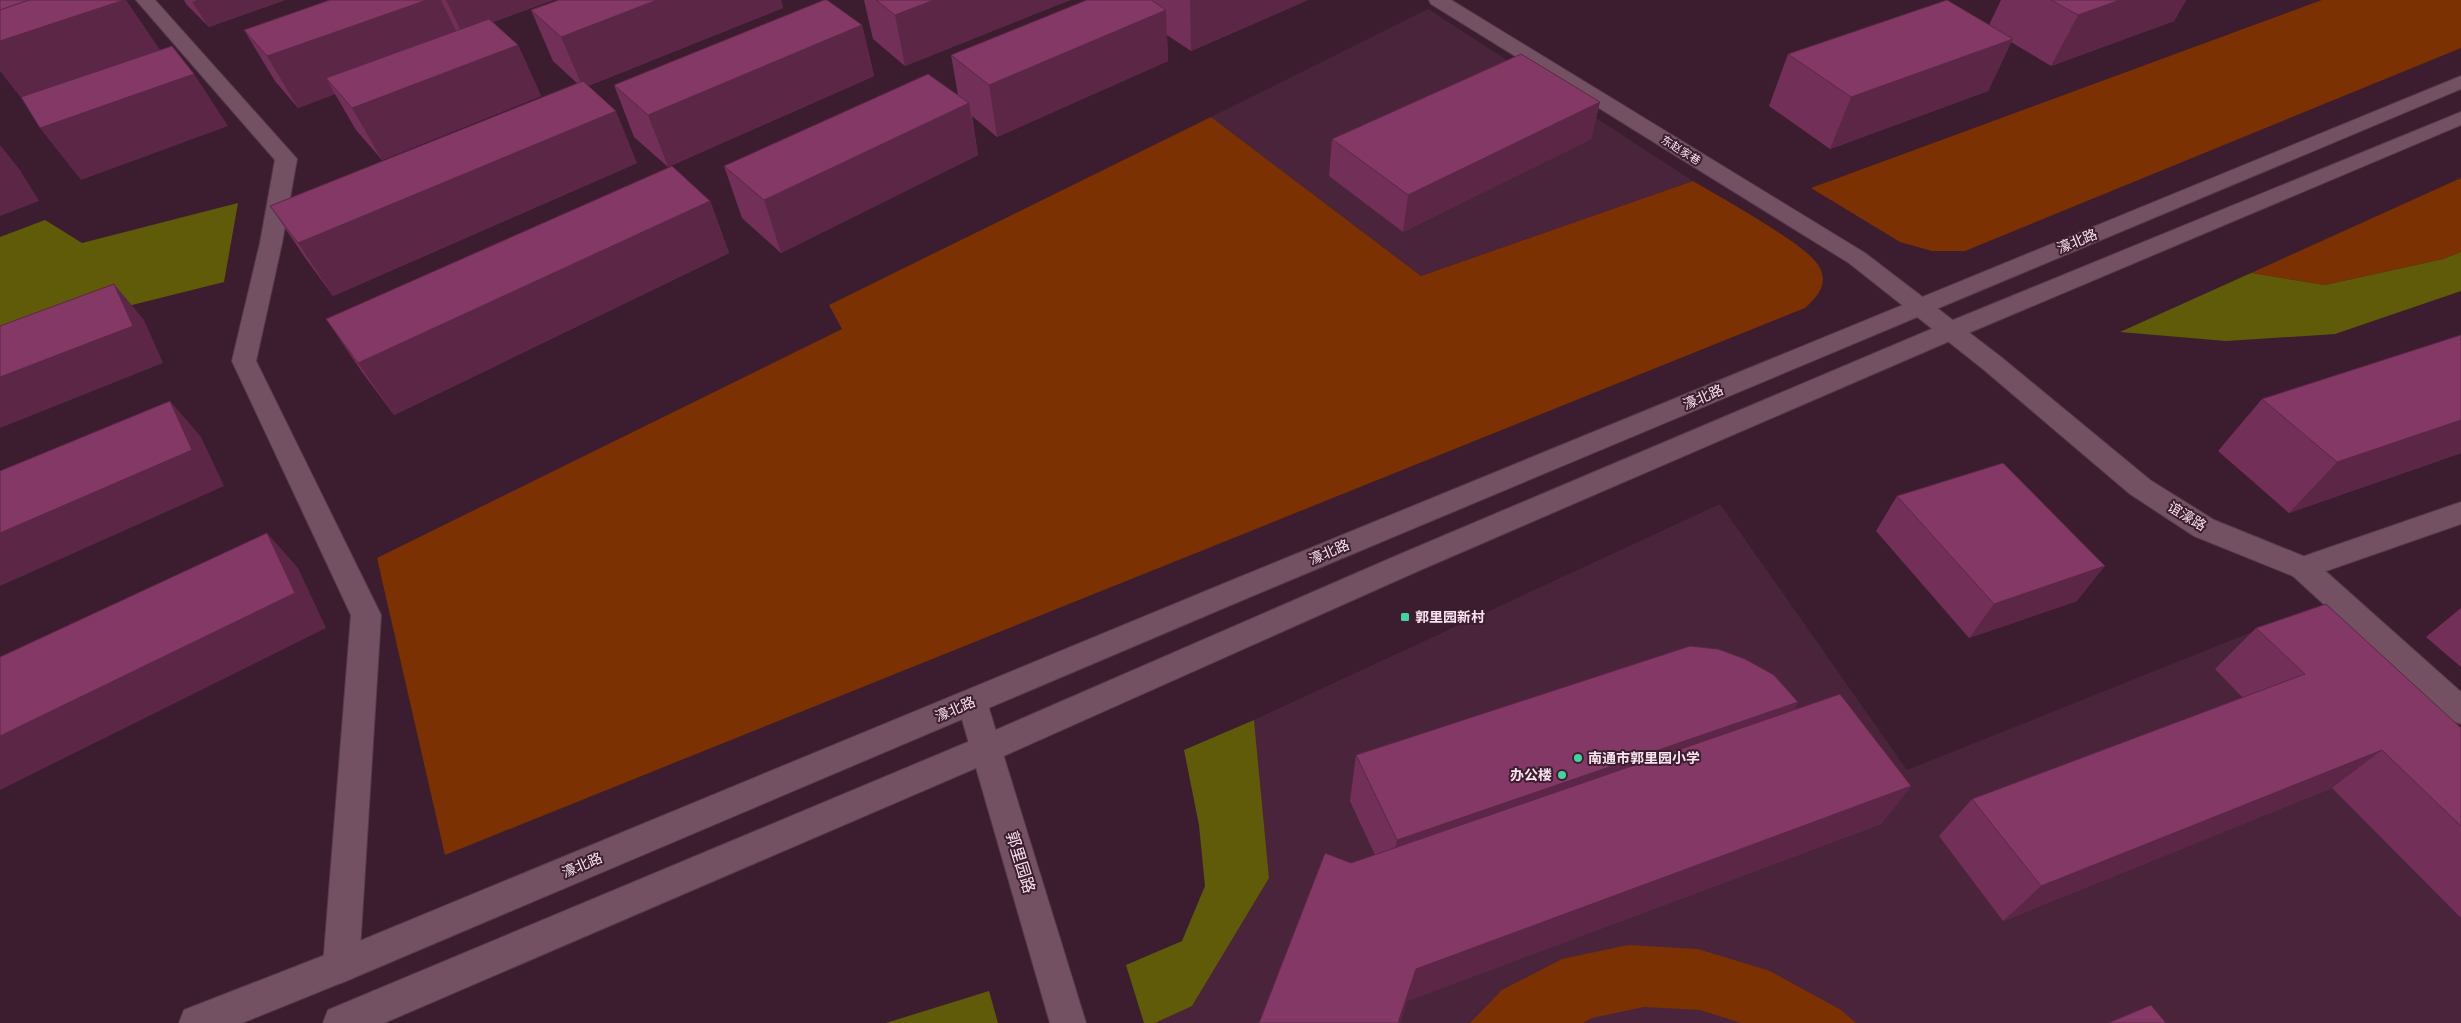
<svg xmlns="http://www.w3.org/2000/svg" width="2461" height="1023" font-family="'Alegreya Sans','Noto Sans SC',sans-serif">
  <rect width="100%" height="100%" fill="#3c1d2f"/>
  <g fill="#4a243a">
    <polygon points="1428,9 1693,181 1421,276 1211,117"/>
    <polygon points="1720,504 1907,770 2309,609 2461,746 2461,1023 1155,1023 1192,1006 1269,878 1254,720"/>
  </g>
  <g fill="#7b3102">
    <polygon points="2322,0 2461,0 2461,48 1965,251 1932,251 1900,242 1811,188"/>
    <path d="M 1211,117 L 1421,276 L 1693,181 C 1718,196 1806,244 1818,265 C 1830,283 1818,296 1805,308 L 445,855 L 377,558 L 842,329 L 829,305 Z"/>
    <polygon points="2461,178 2461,252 2443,259 2325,285 2251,273"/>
    <polygon points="1628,945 1698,949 1770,971 1841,1010 1856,1023 1741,1023 1700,1010 1644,1007 1592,1018 1583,1023 1470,1023 1502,990 1562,959"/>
  </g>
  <g fill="#605b08">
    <polygon points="238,203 224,282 0,338 0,237 45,220 82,243"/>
    <polygon points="2461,252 2461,291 2335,334 2226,341 2120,332 2251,273 2325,285 2443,259"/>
    <polygon points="1254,720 1269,878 1192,1006 1155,1023 1144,1023 1126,965 1182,941 1205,886 1199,825 1184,750"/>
    <polygon points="989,991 998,1023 886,1023"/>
  </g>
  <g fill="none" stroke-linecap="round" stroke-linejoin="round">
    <g stroke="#563b4b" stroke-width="2">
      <g id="service">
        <polygon points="136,0 155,0 297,159 282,243 256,361 381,615 359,966 353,978 341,983 329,978 323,966 351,615 232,361 260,243 275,160"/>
        <polygon points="2461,502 2461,524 2303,579 2293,576 2289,568 2293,560"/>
      </g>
    </g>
    <g stroke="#563b4b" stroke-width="2">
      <g id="minor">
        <polygon points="1429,0 1451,0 1865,253 2001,357 2150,480 2214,520 2313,560 2461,692 2461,724 2450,720 2293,576 2194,536 2130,494 1983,369 1849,263 1431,4"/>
        <polygon points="972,689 983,693 987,702 1086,1023 1050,1023 957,702 961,693"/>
      </g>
    </g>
    <g stroke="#563b4b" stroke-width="2">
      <g id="tertiary">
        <polygon points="2461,76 2461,89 1238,602 353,978 242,1023 179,1023 184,1010 338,950 1218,586"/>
        <polygon points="2461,112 2461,125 1959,337 1418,571 997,759 384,1023 323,1023 328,1010 975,739 1398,555 1941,325"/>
      </g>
    </g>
    <use href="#service" fill="#745063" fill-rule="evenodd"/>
    <use href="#minor" fill="#745063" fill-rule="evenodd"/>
    <use href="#tertiary" fill="#745063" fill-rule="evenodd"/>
  </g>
  <g fill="#723058">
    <polygon points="184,0 285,0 209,27 186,4"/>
    <polygon points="330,0 553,0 493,22 518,45 541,96 382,160 356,130 335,94 298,108 275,81 244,30"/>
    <polygon points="559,0 781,0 783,8 588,86 637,163 333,296 306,259 270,206 578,84 553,61 531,10"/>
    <polygon points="864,0 1070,0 905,66 873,39"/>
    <polygon points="1087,0 1308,0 1191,51 1167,35 1168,61 997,137 972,116 978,155 781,253 742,218 724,166 958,95 951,55"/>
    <polygon points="2001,0 2186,0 2174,21 2051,66 2011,42 1988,91 1830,149 1769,106 1788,54 1989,25"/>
    <polygon points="862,25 874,76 668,167 634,137 614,85"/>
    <polygon points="1600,102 1591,139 1403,232 1329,176 1332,139"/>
    <polygon points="710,201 729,253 394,415 362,372 326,319"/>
    <polygon points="2461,335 2461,453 2289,513 2218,451 2262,399"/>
    <polygon points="1897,496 2077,601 1969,638 1876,531"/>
    <polygon points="2461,608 2461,667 2426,637"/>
    <polygon points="2256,628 2461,728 2461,918 2332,788 2003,921 1939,836 1972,799 2243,698 2215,669"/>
    <polygon points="1798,702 1794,710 1911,786 1881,824 1407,1001 1400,1023 1259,1023 1351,863 1375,855 1350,801 1356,755"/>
  </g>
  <g fill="#5c2747">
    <polygon points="126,0 160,50 22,99 0,71 0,11"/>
    <polygon points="197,0 285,0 209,27 192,2"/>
    <polygon points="427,0 441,0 464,47 326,78 335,94 298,108 267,56"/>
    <polygon points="446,0 553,0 462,33"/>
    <polygon points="657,0 781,0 783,8 583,88 561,37"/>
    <polygon points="934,0 1070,0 905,66 895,15"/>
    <polygon points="1190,0 1308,0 1191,51"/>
    <polygon points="2120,0 2186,0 2174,21 2051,66 2078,15"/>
    <polygon points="1166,10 1168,61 997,137 989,85"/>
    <polygon points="862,25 874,76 668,167 648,115"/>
    <polygon points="2013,39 1988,91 1830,149 1851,97"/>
    <polygon points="518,45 541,96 382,160 352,108"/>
    <polygon points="194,74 228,126 81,180 40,128"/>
    <polygon points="1600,102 1591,139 1403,232 1408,195"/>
    <polygon points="969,103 978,155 781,253 764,200"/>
    <polygon points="616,111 637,163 333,296 298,243"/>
    <polygon points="0,145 20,170 39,201 0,216"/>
    <polygon points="710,201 729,253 394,415 358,363"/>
    <polygon points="114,284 144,320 163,363 0,428 0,377"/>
    <polygon points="170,401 201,437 224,486 0,586 0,533"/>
    <polygon points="2461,420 2461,453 2289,513 2337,462"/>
    <polygon points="267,533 298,568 326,628 0,790 0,736"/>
    <polygon points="2105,566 2077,601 1969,638 1994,604"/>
    <polygon points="1798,702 1770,749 1388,883 1397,840"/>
    <polygon points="2382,750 2332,788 2003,921 2041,886"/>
    <polygon points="1911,786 1881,824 1407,1001 1400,1023 1398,1023 1416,969"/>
  </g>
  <g fill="#843866" stroke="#5c2747">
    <polygon points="0,0 29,0 0,10"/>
    <polygon points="29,0 124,0 0,41 0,10"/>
    <polygon points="330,0 427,0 267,56 244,30"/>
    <polygon points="559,0 657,0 561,37 531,10"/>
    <polygon points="824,0 827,0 862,25 648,115 614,85"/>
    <polygon points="876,0 934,0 895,15"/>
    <polygon points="1087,0 1151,0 1166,10 989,85 951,55"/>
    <polygon points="1947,0 2013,39 1851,97 1788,54"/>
    <polygon points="2051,0 2120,0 2078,15"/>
    <polygon points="489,19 518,45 352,108 326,78"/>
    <polygon points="172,46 194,74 40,128 21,97"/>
    <polygon points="1521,54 1600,102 1408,195 1332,139"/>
    <polygon points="928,74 969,103 764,200 724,166"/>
    <polygon points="583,81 616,111 298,243 270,206"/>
    <polygon points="672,166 710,201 358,363 326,319"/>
    <polygon points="114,284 133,326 0,377 0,326"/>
    <polygon points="2461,335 2461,420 2337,462 2262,399"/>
    <polygon points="170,401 192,450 0,533 0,471"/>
    <polygon points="2003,463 2105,566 1994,604 1897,496"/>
    <polygon points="267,533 295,593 0,736 0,657"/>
    <polygon points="2326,604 2461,728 2461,826 2382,750 2041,886 1972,799 2305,674 2256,628"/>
    <polygon points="1690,646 1718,649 1745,659 1774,675 1798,702 1397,840 1356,755"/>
    <polygon points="1840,694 1911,786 1416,969 1398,1023 1259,1023 1325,853 1351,863"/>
    <polygon points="2151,1005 2166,1023 2108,1023"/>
  </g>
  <g fill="#40d4a1" stroke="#3c1d2f" stroke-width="2">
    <rect x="1400" y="612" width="10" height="10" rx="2.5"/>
    <circle cx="1578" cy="758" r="5"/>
    <circle cx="1562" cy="775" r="5"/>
  </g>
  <g text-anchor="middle" stroke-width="4" stroke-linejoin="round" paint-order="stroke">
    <g font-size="11" fill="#f9e3ee" stroke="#3c1d2f">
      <text transform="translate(1681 150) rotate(32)" y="4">东赵家巷</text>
    </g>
    <g font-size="14" fill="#f9e3ee" stroke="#3c1d2f">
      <text transform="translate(2077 241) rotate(-22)" y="5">濠北路</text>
      <text transform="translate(1703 397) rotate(-23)" y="5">濠北路</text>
      <text transform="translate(2187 516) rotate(31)" y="5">谊濠路</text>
      <text transform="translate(1329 552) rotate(-23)" y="5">濠北路</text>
      <text transform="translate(955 709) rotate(-23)" y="5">濠北路</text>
      <text transform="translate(582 865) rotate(-23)" y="5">濠北路</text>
    </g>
    <g font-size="14" font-weight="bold" fill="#f9e3ee" stroke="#3c1d2f" text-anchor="start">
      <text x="1415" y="622">郭里园新村</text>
      <text x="1588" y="763">南通市郭里园小学</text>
      <text x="1552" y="780" text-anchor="end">办公楼</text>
    </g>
    <g font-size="16" fill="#f9e3ee" stroke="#3c1d2f">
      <text transform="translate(1021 862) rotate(73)" y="6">郭里园路</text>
    </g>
  </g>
</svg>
